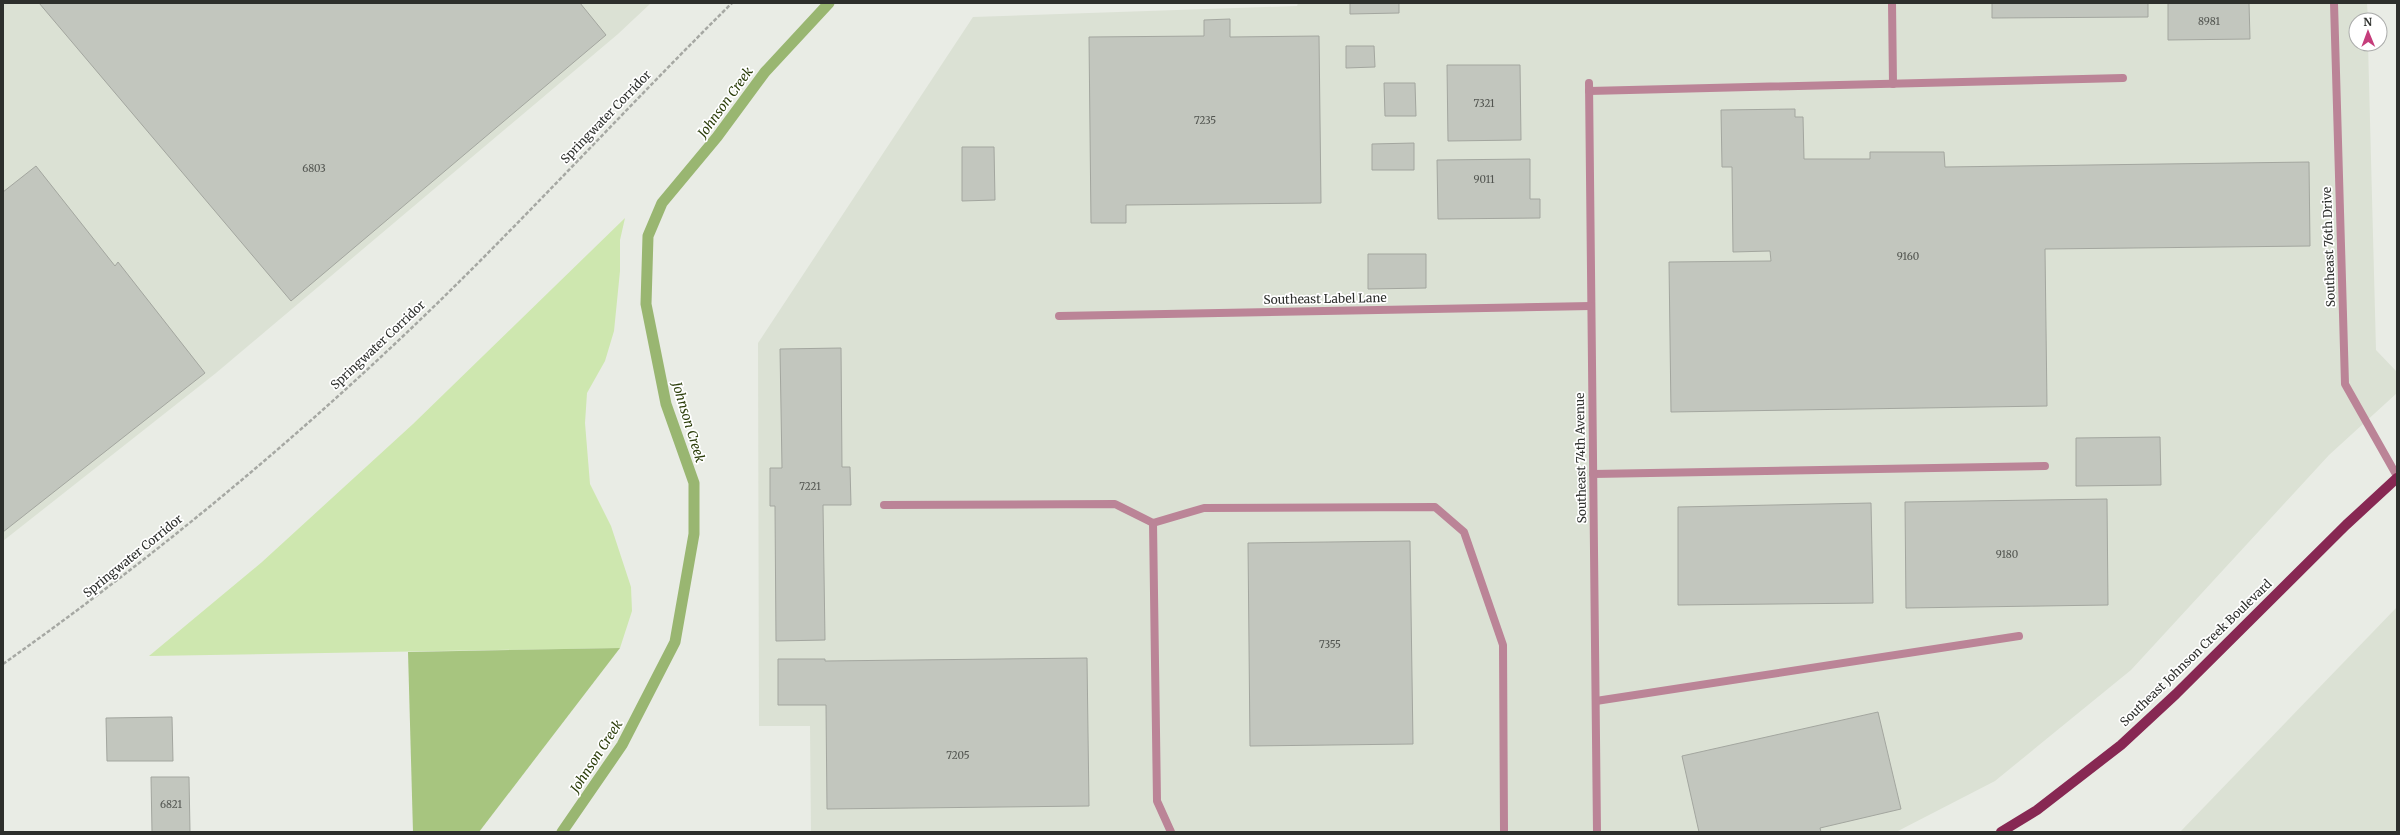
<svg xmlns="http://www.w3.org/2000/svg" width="2400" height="835" font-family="Merriweather,serif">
  <rect width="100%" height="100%" fill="#e9ece5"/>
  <g fill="#dbe1d4">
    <polygon points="3,3 651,3 618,34 216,373 3,541"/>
    <polygon points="1298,3 2367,3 2368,20 2356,20 2356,44 2368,44 2376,350 2397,372 2397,393 2329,455 2131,670 1995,781 1896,832 811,832 810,726 759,726 758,343 973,17 1297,6"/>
    <polygon points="2397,607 2397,832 2180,832"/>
  </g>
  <polygon fill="#cee7af" points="625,218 620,240 620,271 614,331 605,361 587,393 585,423 590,484 611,526 631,587 632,611 620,648 149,656 262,562 413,424"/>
  <polygon fill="#a7c57f" points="620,648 479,832 413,832 408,652"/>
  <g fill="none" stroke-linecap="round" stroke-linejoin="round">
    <polyline stroke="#99b671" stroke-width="11" points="562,832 622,745 675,642 694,534 694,483 666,404 646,304 648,236 662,203 717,137 765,72 829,3"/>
  </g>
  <g fill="#c2c6be" stroke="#a3a69f">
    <polygon points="39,3 580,3 606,35 291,301"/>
    <polygon points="1350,3 1399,3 1399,13 1350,14"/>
    <polygon points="1992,3 2148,3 2148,17 1992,18"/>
    <polygon points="2168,3 2249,3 2250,39 2168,40"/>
    <polygon points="1230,19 1230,37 1319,36 1321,203 1126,205 1126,223 1091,223 1089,37 1204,36 1204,20"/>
    <polygon points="1346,46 1374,46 1375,67 1346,68"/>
    <polygon points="1447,65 1520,65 1521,140 1448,141"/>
    <polygon points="1384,83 1415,83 1416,116 1385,116"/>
    <polygon points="1795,109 1795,117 1803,117 1804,159 1870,159 1870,152 1944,152 1945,167 2309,162 2310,246 2045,249 2047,406 1671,412 1669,262 1771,261 1770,251 1733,252 1732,167 1722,167 1721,110"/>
    <polygon points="1414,143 1414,170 1372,170 1372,144"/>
    <polygon points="962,147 994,147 995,200 962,201"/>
    <polygon points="1530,159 1530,199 1540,199 1540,218 1438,219 1437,160"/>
    <polygon points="36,166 115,266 118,262 205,373 3,532 3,192"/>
    <polygon points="1368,254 1426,254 1426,288 1368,289"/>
    <polygon points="841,348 842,467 850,467 851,505 823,505 825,640 776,641 775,506 770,506 770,468 782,468 780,349"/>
    <polygon points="2160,437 2161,485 2076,486 2076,438"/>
    <polygon points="2107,499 2108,605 1906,608 1905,502"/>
    <polygon points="1871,503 1873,603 1678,605 1678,507"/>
    <polygon points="1410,541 1413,744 1250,746 1248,543"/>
    <polygon points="1087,658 1089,806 827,809 826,705 778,705 778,659 825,659 825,661"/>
    <polygon points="1878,712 1901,809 1820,828 1821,832 1699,832 1682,756"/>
    <polygon points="172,717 173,761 107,761 106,718"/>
    <polygon points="151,777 189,777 190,832 152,832"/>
  </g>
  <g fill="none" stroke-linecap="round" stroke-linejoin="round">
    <path stroke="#a6a8a3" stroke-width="2.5" stroke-dasharray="4 2" stroke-linecap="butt" d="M 3,664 C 170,546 328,413 472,269 C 560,181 644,90 732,3"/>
    <g stroke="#bb8497" stroke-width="8">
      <polyline points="1892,3 1893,84"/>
      <polyline points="1589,91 2123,78"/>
      <polyline points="1593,474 2045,466"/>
      <polyline points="884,505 1115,504 1153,523 1204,508 1435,507 1464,532 1503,645 1504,832"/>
      <polyline points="1153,523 1157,801 1171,832"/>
      <polyline points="1596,701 2019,636"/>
    </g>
    <g stroke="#bb8497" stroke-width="8">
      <polyline points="2334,3 2345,384 2397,476"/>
      <polyline points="1589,83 1597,832"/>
      <polyline points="1059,316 1591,306"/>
    </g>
    <polyline stroke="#872853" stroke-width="10" points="2001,832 2037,810 2121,745 2176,694 2346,525 2397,478"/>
  </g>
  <g text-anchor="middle" stroke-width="3.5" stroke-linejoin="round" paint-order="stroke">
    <g font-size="10" fill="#525550">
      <text x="2209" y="25">8981</text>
      <text x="1484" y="107">7321</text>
      <text x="1205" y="124">7235</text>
      <text x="314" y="172">6803</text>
      <text x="1484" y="183">9011</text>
      <text x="1908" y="260">9160</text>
      <text x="810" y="490">7221</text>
      <text x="2007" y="558">9180</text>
      <text x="1330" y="648">7355</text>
      <text x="958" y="759">7205</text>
      <text x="171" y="808">6821</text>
    </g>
    <g font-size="12" fill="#2d2f2c" stroke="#fff">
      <text transform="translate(606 117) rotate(-46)" y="4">Springwater Corridor</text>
      <text transform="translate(2329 247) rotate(-92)" y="4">Southeast 76th Drive</text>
      <text transform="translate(1325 299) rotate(-1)" y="4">Southeast Label Lane</text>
      <text transform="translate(378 345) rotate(-43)" y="4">Springwater Corridor</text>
      <text transform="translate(1581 458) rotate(-91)" y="4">Southeast 74th Avenue</text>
      <text transform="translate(133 556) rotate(-39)" y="4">Springwater Corridor</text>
      <text transform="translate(2196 653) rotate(-44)" y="4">Southeast Johnson Creek Boulevard</text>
    </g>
    <g font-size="13" font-style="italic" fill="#2c3e0b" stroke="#fff">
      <text transform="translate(725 102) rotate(-54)" y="5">Johnson Creek</text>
      <text transform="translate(689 422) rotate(73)" y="5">Johnson Creek</text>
      <text transform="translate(596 756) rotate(-57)" y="5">Johnson Creek</text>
    </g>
  </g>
  <rect width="2400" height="835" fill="none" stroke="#2d2f2c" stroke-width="8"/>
  <g transform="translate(2368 32) rotate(359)"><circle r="19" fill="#ffffff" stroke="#abacab"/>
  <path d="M0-3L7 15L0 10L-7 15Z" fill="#c53d7b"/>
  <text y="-6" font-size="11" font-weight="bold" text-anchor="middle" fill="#2d2f2c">N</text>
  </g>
</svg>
